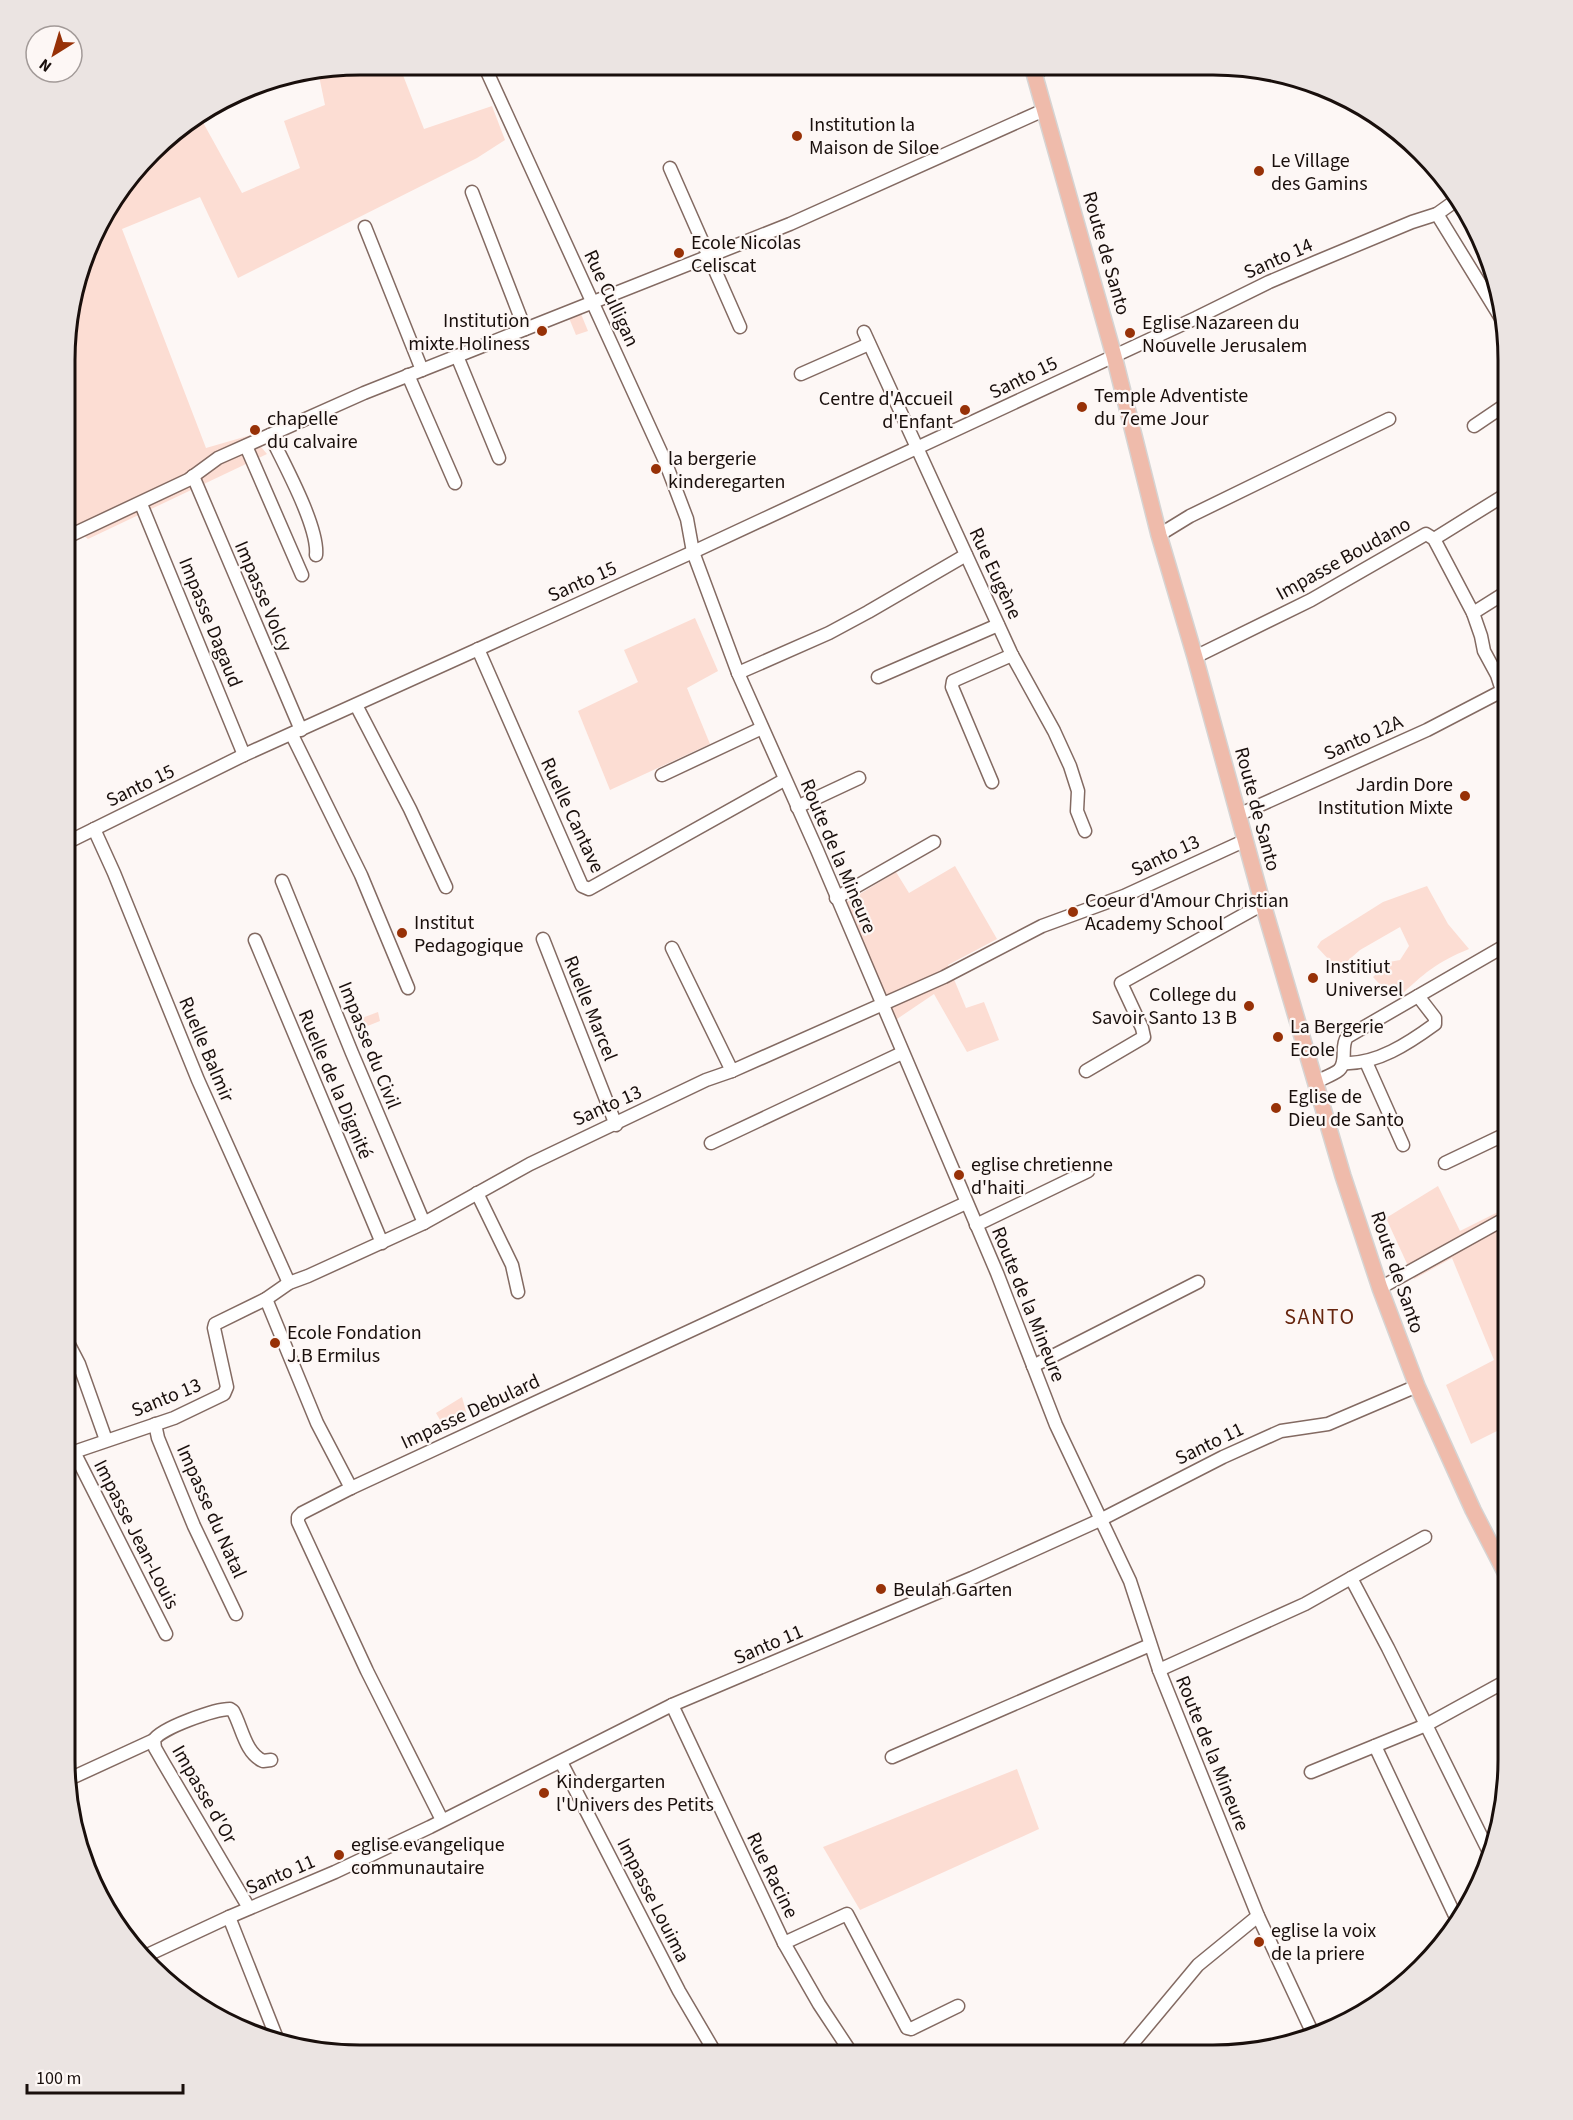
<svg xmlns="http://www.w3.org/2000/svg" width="1573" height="2120" font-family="'Source Sans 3',sans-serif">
  <rect width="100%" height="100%" fill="#fdf7f5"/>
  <g fill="#fcddd3">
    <polygon points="360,65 399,65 424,129 492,106 505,140 477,158 238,278 200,197 122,229 206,448 251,435 267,454 88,539 67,522 67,321 104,212 165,138 200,117 242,193 300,168 284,121 325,105 318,71"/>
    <polygon points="581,314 588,331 576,335 569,318"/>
    <polygon points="695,618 718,671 687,688 710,744 610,790 578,711 638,682 624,650"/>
    <polygon points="955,866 997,939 948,965 966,1008 984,1002 999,1040 967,1052 934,994 897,1019 884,997 845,903 896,872 909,893"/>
    <path d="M 1427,886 L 1448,924 L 1469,949 C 1437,962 1423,974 1399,997 L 1387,992 L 1373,977 L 1389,962 L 1400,960 L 1409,946 L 1400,927 L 1360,950 L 1343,965 L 1331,962 L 1317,947 L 1321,941 L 1383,902 Z"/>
    <polygon points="378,1012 380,1021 365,1027 362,1018"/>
    <polygon points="1438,1186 1460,1231 1508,1207 1508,1281 1505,1283 1508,1289 1508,1451 1497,1431 1471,1444 1446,1385 1494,1360 1452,1258 1414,1279 1386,1218"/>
    <polygon points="462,1397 467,1415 444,1427 436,1413"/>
    <polygon points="1017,1769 1039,1829 860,1910 823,1847"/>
  </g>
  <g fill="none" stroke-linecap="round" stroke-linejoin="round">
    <g stroke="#836a62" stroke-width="15">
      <g id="minor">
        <polyline points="484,65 665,461 687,519 693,552 738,673 817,850 997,1273 1056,1425 1130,1581 1159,1670 1258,1916 1314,2036"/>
        <polyline points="1034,73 1050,66"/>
        <polyline points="670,168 740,327"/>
        <polyline points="472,192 525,329"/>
        <polyline points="1437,214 1504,323"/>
        <polyline points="365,227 422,370"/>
        <polyline points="864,332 1012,655 1054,731 1070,766 1078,791 1077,811 1085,831"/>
        <polyline points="457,356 499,458"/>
        <polyline points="801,374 869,344"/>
        <polyline points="408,375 455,483"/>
        <polyline points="1474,426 1508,403"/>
        <path d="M 270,435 C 283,462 319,527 316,555"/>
        <polyline points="246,446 302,575"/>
        <polyline points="193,476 301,730"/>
        <polyline points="141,504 244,755"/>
        <polyline points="1159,535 1190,516 1389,419"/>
        <polyline points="67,537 188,480 218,458 364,393 790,224 1044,110"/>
        <polyline points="1434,539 1508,493"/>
        <polyline points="1473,613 1508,591"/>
        <polyline points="478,649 582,886 589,889 784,780"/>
        <polyline points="1195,657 1311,600 1426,534 1434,539 1473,613 1481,636 1484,651 1497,675 1508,709"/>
        <polyline points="738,673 829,633 868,612 966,555"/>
        <polyline points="878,677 998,625"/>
        <polyline points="356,705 410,809 446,887"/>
        <polyline points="292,735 361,875 408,988"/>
        <polyline points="662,775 762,728"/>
        <polyline points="992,782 952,687 953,681 1012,655"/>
        <polyline points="797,807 859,778"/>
        <polyline points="1238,815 1427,730 1502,691"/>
        <polyline points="94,829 114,873 198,1080 289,1283"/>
        <polyline points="66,843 244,755 693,552 1196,318 1269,282 1316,262 1412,222 1437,214 1458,199"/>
        <polyline points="282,881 352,1053 424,1223"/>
        <polyline points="836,898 934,842"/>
        <polyline points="543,939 616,1125"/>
        <polyline points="255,940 382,1243"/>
        <polyline points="672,948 732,1071"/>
        <polyline points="1366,1062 1403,1145"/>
        <path d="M 1343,1063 C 1376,1065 1409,1043 1435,1024 L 1435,1018 L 1418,996"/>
        <polyline points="1086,1071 1144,1037 1142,1028 1121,983 1263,904"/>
        <path d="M 1316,1082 C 1323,1078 1333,1075 1339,1070 C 1348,1061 1340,1047 1347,1037 L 1508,944"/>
        <polyline points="711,1143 902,1053"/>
        <polyline points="1445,1163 1508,1133"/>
        <polyline points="477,1193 512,1265 518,1292"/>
        <polyline points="976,1225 1088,1171"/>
        <polyline points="1380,1288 1508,1217"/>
        <polyline points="266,1299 317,1423 351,1488"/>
        <polyline points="65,1337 79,1364 106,1440"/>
        <polyline points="1033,1366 1198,1282"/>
        <polyline points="155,1424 158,1438 194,1526 236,1614"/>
        <polyline points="74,1452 166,1634"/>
        <polyline points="65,1455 174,1418 224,1394 227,1387 214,1328 215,1324 266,1299 289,1283 308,1276 424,1223 530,1164 706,1080 732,1071 944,977 1042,926 1124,896 1246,840"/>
        <polyline points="1351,1578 1425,1537"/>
        <polyline points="1159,1670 1305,1604 1351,1578 1388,1648 1492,1858"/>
        <polyline points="672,1705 784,1943 819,2004 852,2054"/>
        <polyline points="1375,1746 1459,1924"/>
        <polyline points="892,1757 1150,1645"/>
        <polyline points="561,1762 679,1991 716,2054"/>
        <polyline points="1311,1772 1426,1725 1508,1680"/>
        <polyline points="67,1780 154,1740"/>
        <polyline points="442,1820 367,1671 298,1522 298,1517 302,1513 351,1488 966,1203"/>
        <path d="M 249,1908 L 163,1762 L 155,1748 L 154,1740 C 161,1728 215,1709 230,1709 L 233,1711 C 242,1727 245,1753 263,1761 L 271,1760"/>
        <polyline points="229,1917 278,2041"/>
        <polyline points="784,1943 847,1914 907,2028 911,2029 958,2006"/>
        <polyline points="141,1958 229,1917 335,1872 430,1827 672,1705 972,1578 1100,1520 1223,1457 1281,1431 1328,1424 1417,1386"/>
        <polyline points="1123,2055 1198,1965 1258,1916"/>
      </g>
    </g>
    <g stroke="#d6d4d3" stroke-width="18">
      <polyline id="major" points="1032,66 1114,356 1159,535 1195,657 1260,894 1343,1176 1380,1288 1417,1386 1473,1510 1508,1578"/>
    </g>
    <use href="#minor" stroke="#fff" stroke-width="12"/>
    <use href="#major" stroke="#efbbab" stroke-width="15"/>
  </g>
  <g fill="#973107" stroke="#fdf7f5" stroke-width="2">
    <circle cx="797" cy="136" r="6"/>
    <circle cx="1259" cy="171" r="6"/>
    <circle cx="679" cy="253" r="6"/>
    <circle cx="542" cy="331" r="6"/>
    <circle cx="1130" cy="333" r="6"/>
    <circle cx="1082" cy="407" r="6"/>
    <circle cx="965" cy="410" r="6"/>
    <circle cx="255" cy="430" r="6"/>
    <circle cx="656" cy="469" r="6"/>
    <circle cx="1465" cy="796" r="6"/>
    <circle cx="1073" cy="912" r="6"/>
    <circle cx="402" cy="933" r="6"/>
    <circle cx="1313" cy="978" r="6"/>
    <circle cx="1249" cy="1006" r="6"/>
    <circle cx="1278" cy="1037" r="6"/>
    <circle cx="1276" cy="1108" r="6"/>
    <circle cx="959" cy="1175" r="6"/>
    <circle cx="275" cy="1343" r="6"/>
    <circle cx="881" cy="1589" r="6"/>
    <circle cx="544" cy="1793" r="6"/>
    <circle cx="339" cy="1855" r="6"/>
    <circle cx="1259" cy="1942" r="6"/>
  </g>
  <g text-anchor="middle" stroke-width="4.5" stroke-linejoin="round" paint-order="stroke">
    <g font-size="20" fill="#190f0c" stroke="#fdf7f5" text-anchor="start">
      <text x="809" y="131">Institution la<tspan x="809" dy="23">Maison de Siloe</tspan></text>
      <text x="1271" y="167">Le Village<tspan x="1271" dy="23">des Gamins</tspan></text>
      <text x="691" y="249">Ecole Nicolas<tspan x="691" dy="23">Celiscat</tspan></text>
      <text x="530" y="327" text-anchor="end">Institution<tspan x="530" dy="23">mixte Holiness</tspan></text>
      <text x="1142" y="329">Eglise Nazareen du<tspan x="1142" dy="23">Nouvelle Jerusalem</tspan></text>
      <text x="1094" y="402">Temple Adventiste<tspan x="1094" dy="23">du 7eme Jour</tspan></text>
      <text x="953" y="405" text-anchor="end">Centre d'Accueil<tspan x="953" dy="23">d'Enfant</tspan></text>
      <text x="267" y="425">chapelle<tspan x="267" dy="23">du calvaire</tspan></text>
      <text x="668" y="465">la bergerie<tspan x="668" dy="23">kinderegarten</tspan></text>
      <text x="1453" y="791" text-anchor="end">Jardin Dore<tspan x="1453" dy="23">Institution Mixte</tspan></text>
      <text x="1085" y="907">Coeur d'Amour Christian<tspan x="1085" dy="23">Academy School</tspan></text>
      <text x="414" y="929">Institut<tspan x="414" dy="23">Pedagogique</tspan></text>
      <text x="1325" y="973">Institiut<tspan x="1325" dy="23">Universel</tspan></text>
      <text x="1237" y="1001" text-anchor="end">College du<tspan x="1237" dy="23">Savoir Santo 13 B</tspan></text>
      <text x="1290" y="1033">La Bergerie<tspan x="1290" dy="23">Ecole</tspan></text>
      <text x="1288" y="1103">Eglise de<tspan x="1288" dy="23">Dieu de Santo</tspan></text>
      <text x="971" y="1171">eglise chretienne<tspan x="971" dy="23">d'haiti</tspan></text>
      <text x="287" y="1339">Ecole Fondation<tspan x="287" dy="23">J.B Ermilus</tspan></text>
      <text x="893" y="1596">Beulah Garten</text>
      <text x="556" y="1788">Kindergarten<tspan x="556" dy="23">l'Univers des Petits</tspan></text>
      <text x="351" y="1851">eglise evangelique<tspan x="351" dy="23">communautaire</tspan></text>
      <text x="1271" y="1937">eglise la voix<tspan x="1271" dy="23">de la priere</tspan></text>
    </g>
    <g font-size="20" fill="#190f0c" stroke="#fdf7f5">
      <text transform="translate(1107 253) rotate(74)" y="7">Route de Santo</text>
      <text transform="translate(1278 258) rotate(-24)" y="7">Santo 14</text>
      <text transform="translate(612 298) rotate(65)" y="7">Rue Culligan</text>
      <text transform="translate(1023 377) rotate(-26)" y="7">Santo 15</text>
      <text transform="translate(1343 558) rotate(-29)" y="7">Impasse Boudano</text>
      <text transform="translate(996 573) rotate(65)" y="7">Rue Eugène</text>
      <text transform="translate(582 581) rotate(-24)" y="7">Santo 15</text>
      <text transform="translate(264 596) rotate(67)" y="7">Impasse Volcy</text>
      <text transform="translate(211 622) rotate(68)" y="7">Impasse Dagaud</text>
      <text transform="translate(1363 737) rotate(-24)" y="7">Santo 12A</text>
      <text transform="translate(140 785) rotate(-26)" y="7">Santo 15</text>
      <text transform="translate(1258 809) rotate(75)" y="7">Route de Santo</text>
      <text transform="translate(573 815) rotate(65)" y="7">Ruelle Cantave</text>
      <text transform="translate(1165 855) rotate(-25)" y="7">Santo 13</text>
      <text transform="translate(839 856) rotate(67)" y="7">Route de la Mineure</text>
      <text transform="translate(591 1008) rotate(68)" y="7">Ruelle Marcel</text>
      <text transform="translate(370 1045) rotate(68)" y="7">Impasse du Civil</text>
      <text transform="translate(207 1049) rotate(67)" y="7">Ruelle Balmir</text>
      <text transform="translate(336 1084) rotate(67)" y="7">Ruelle de la Dignité</text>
      <text transform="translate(607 1105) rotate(-24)" y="7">Santo 13</text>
      <text transform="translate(1398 1272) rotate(71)" y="7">Route de Santo</text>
      <text transform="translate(1029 1304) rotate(68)" y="7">Route de la Mineure</text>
      <text transform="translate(166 1397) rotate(-22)" y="7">Santo 13</text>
      <text transform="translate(470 1411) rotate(-25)" y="7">Impasse Debulard</text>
      <text transform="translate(1209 1443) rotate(-26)" y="7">Santo 11</text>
      <text transform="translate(212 1511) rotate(66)" y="7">Impasse du Natal</text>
      <text transform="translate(137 1534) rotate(63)" y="7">Impasse Jean-Louis</text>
      <text transform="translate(768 1644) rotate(-23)" y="7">Santo 11</text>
      <text transform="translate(1213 1753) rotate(68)" y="7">Route de la Mineure</text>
      <text transform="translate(205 1794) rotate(60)" y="7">Impasse d'Or</text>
      <text transform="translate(280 1874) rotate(-23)" y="7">Santo 11</text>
      <text transform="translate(773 1875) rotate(64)" y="7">Rue Racine</text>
      <text transform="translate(654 1900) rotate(63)" y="7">Impasse Louima</text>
    </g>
    <g font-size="22" letter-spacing="1.5" fill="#66250e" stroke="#fdf7f5">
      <text x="1320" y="1324">SANTO</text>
    </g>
  </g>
  <path d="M0 0H1573V2120H0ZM360 75H1213A285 285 0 0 1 1498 360V1760A285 285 0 0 1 1213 2045H360A285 285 0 0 1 75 1760V360A285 285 0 0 1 360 75Z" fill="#ebe4e2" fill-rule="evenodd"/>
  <path fill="none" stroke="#190f0c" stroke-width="3" d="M360 75H1213A285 285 0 0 1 1498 360V1760A285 285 0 0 1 1213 2045H360A285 285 0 0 1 75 1760V360A285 285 0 0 1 360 75Z"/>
  <g transform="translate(54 54) rotate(217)"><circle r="28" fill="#fdf7f5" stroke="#a29a98" stroke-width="1.5"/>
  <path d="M0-4.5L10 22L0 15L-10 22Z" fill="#973107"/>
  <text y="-9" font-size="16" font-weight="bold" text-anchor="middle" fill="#190f0c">N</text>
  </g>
  <path d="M27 2084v9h156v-9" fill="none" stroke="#190f0c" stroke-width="3"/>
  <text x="36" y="2084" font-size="18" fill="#190f0c" stroke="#fdf7f5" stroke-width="4.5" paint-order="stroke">100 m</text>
</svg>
